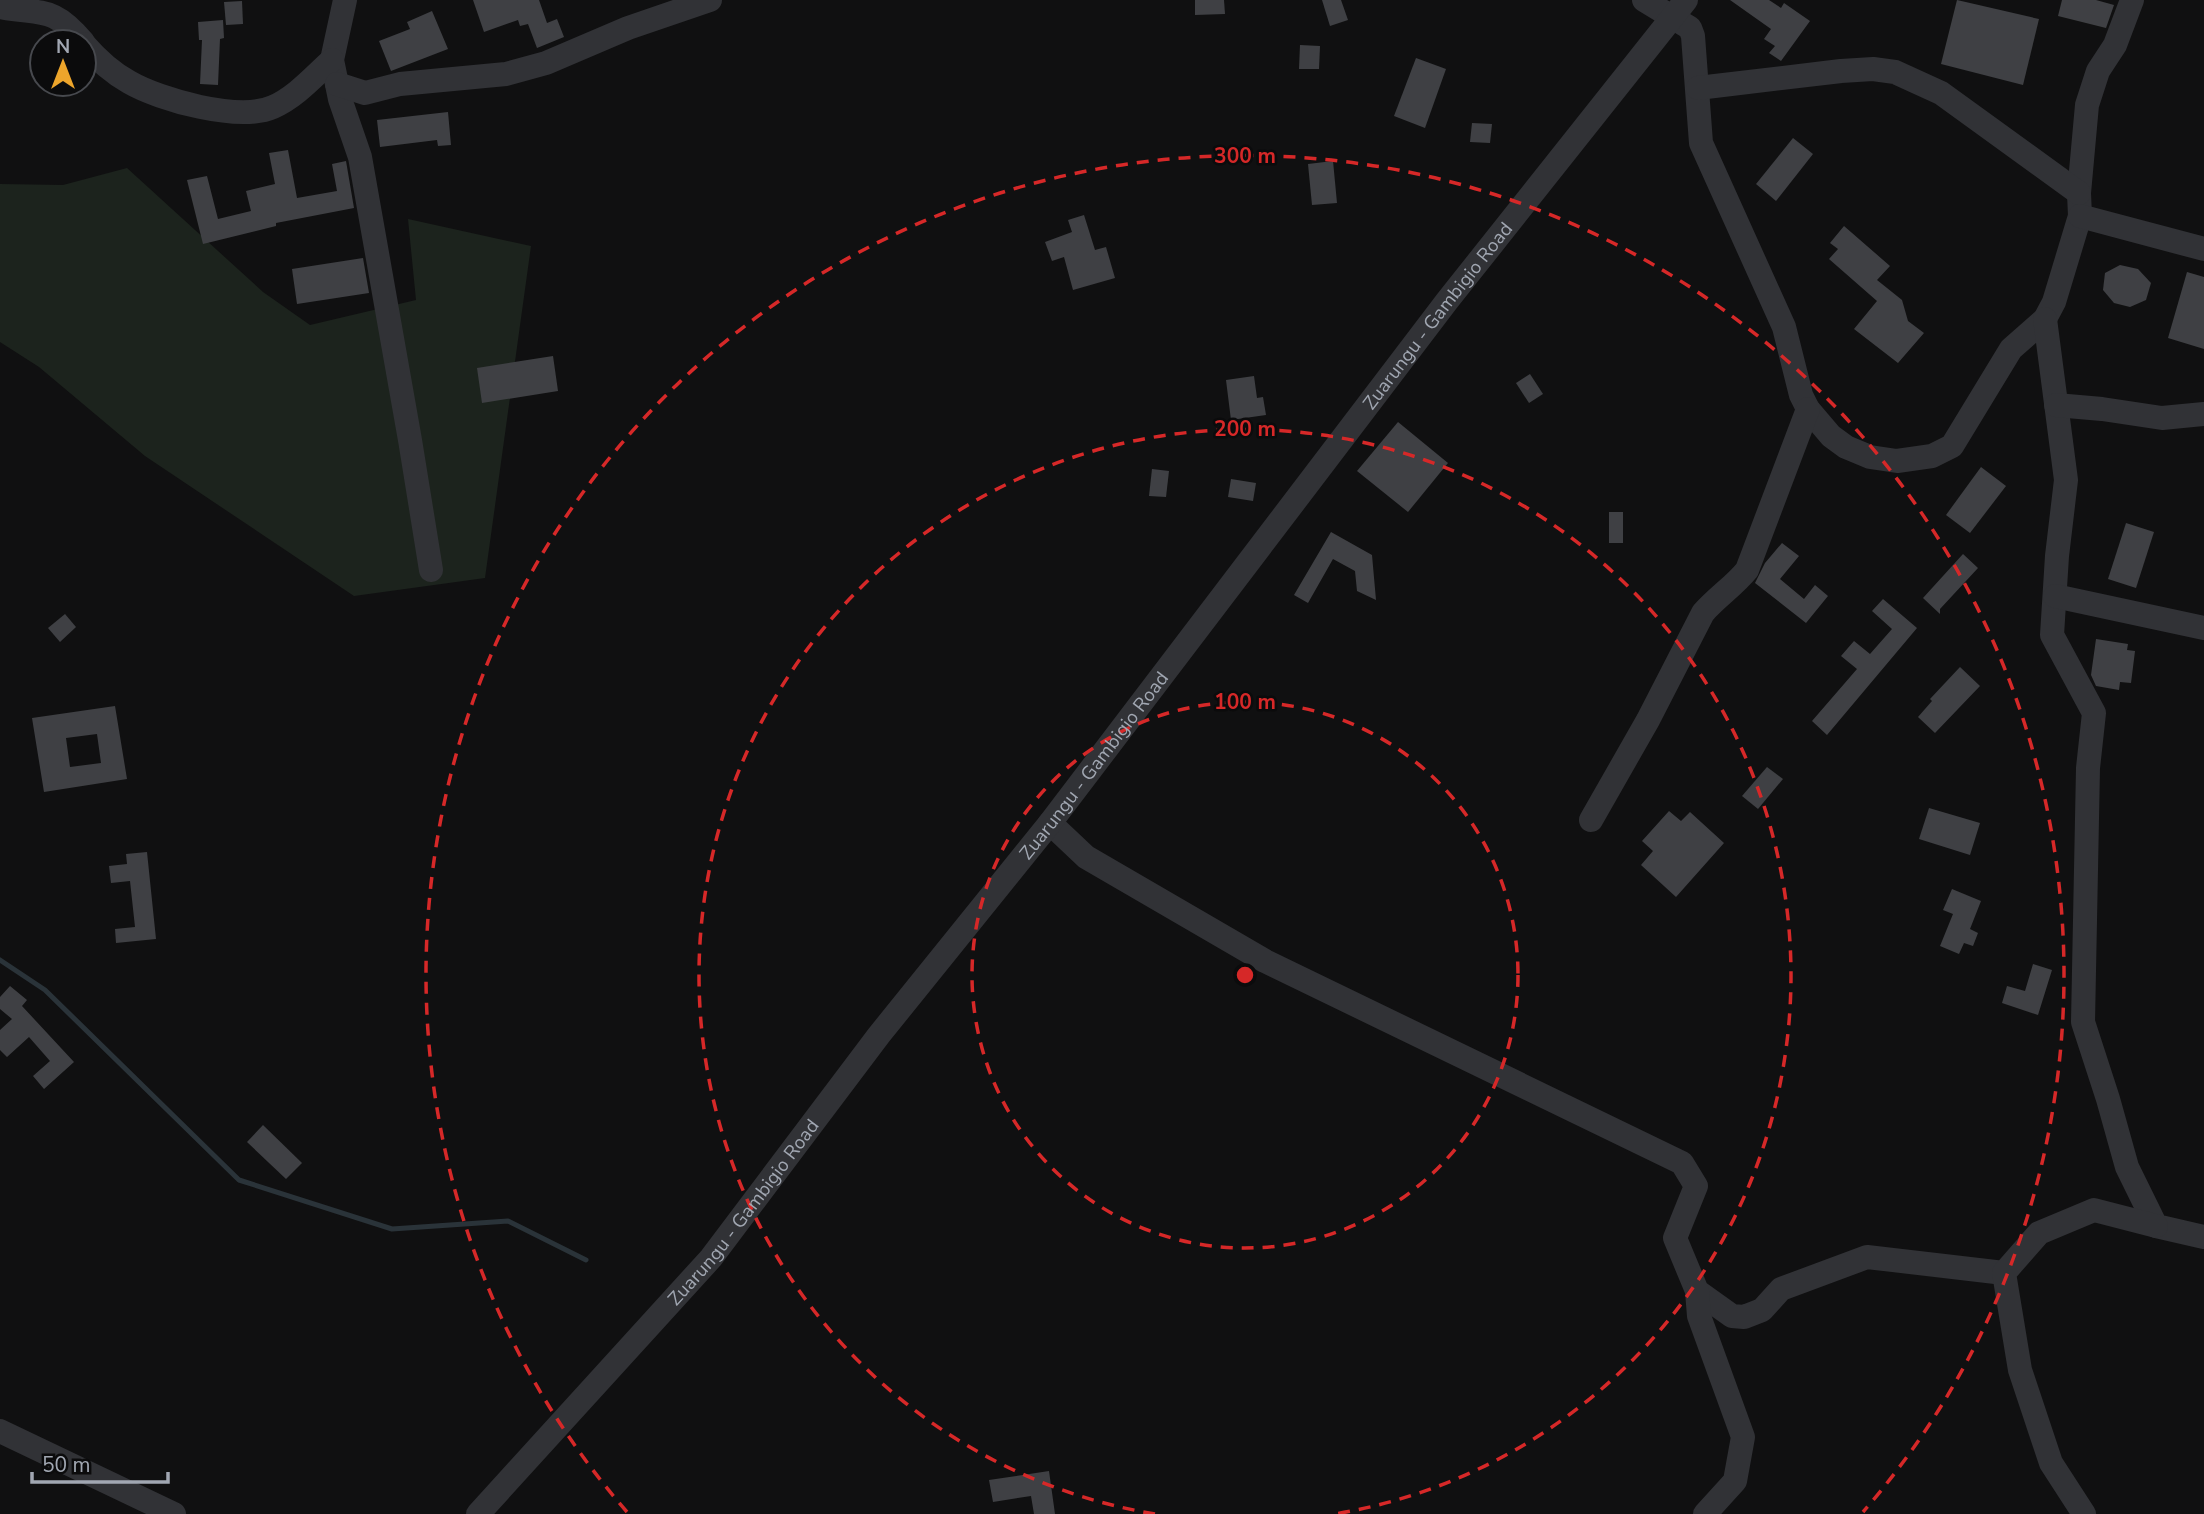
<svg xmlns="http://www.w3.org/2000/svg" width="2204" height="1514" font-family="'Nunito Sans',sans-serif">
  <rect width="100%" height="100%" fill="#101011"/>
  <polygon fill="#1c231d" points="127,168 263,292 310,325 416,300 408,219 531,246 485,578 354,596 145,456 39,367 0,342 0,184 63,185"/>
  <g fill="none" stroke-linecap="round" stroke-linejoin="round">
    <polyline stroke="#2a3339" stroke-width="5" points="0,960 45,990 239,1180 392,1229 508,1221 586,1260"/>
  </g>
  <g fill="#3f4044" fill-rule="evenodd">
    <polygon points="473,0 539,0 547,23 557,19 564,37 537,48 528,24 520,26 518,20 484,32"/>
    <polygon points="1195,0 1224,0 1225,14 1195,15"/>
    <polygon points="1322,0 1341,0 1348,20 1330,26"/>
    <polygon points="1730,0 1769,0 1781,8 1784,3 1810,21 1781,61 1769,53 1775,46 1764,39 1771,29"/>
    <polygon points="1957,0 2039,19 2023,85 1941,64"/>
    <polygon points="2062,0 2096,0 2114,5 2106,28 2058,16"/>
    <polygon points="242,1 243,24 226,25 224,2"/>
    <polygon points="432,11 448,49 391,71 379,41 410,29 407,22"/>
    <polygon points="223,20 224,38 220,39 218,85 200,84 202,40 199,40 198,22"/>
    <polygon points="1300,45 1320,46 1319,69 1299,69"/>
    <polygon points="1416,58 1446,69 1425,128 1394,116"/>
    <polygon points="448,112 451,145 438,146 437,140 380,147 377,120"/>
    <polygon points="1472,123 1492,124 1490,143 1470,142"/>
    <polygon points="1793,138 1813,154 1776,201 1756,184"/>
    <polygon points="288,150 297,198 337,191 332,164 346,161 354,208 276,223 276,226 203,244 187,180 207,176 218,219 251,211 246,191 275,184 269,153"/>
    <polygon points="1333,161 1337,203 1312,205 1308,164"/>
    <polygon points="1084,215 1095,250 1106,247 1115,278 1073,290 1064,257 1052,261 1045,242 1072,232 1068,220"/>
    <polygon points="1844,226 1890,266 1877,280 1902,300 1908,321 1924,333 1898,363 1854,329 1877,301 1829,259 1838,249 1830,243"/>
    <polygon points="363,258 369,293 297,304 292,269"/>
    <polygon points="2120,265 2138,269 2151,283 2146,300 2130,307 2114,303 2103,290 2105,273"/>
    <polygon points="2187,272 2204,277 2204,349 2168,338"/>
    <polygon points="553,356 558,391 482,403 477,368"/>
    <polygon points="1530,374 1543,394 1529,403 1516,383"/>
    <polygon points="1254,376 1257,398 1263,397 1266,415 1231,420 1226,380"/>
    <polygon points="1398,422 1448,463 1408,512 1357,471"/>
    <polygon points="1981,467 2006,486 1970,533 1946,515"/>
    <polygon points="1152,469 1169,471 1166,497 1149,496"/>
    <polygon points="1231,479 1256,483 1253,501 1228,497"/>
    <rect x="1609" y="512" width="14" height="31"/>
    <polygon points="2126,523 2154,532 2136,588 2108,579"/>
    <polygon points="1331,532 1372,555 1376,600 1357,591 1355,571 1333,559 1308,603 1294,595"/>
    <polygon points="1782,543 1799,556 1780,579 1804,599 1815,585 1828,596 1806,623 1755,583 1765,563"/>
    <polygon points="1963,554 1978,568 1940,609 1940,614 1923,598"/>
    <polygon points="1883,599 1917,628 1827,735 1812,721 1857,669 1841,656 1854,641 1870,654 1892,629 1872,611"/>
    <polygon points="65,614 76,627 60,642 48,628"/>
    <polygon points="2096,639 2128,644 2127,650 2135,651 2131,683 2120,682 2119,690 2096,686 2091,675"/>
    <polygon points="1960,667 1980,686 1935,733 1918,717 1932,701 1930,699"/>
    <path d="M 115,706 L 127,779 L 44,792 L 32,718 ZM 97,734 L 101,763 L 70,767 L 66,738 Z"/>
    <polygon points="1767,767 1783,779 1758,809 1742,796"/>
    <polygon points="1929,808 1980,823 1970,855 1919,839"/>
    <polygon points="1669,811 1681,821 1690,812 1724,843 1676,897 1641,865 1653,851 1642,841"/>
    <polygon points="147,852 156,939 116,943 115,929 135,927 130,881 111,883 109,866 127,864 126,854"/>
    <polygon points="1952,889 1981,901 1970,929 1978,933 1973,946 1964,943 1959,954 1940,946 1953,914 1943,910"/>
    <polygon points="2033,964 2052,970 2038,1015 2002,1003 2007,986 2025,991"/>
    <polygon points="10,986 27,1000 22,1006 74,1062 44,1089 33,1076 50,1061 29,1037 7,1057 0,1050 0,1030 12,1019 0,1009 0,997"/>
    <polygon points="263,1125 302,1163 286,1179 247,1142"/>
    <polygon points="1049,1471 1055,1514 1034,1514 1031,1496 993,1502 989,1480"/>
  </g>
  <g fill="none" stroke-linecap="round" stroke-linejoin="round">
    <g stroke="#313236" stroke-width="24">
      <polyline points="345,0 332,60 340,99 360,157 410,440 431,570"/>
      <polyline points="1644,0 1690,28 1693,36 1701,143 1784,327 1801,395 1808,409 1831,436 1846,447 1870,457 1897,461 1932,456 1952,446 2011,349 2045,319 2054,302 2080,216 2079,193 2087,105 2098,71 2115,45 2132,0"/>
      <path d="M 0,7 C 42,15 52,5 83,42"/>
      <path d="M 84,44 C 97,59 111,72 129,82 C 160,100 239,122 273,107 C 296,97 314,76 332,60"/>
      <polyline points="337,84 365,93 400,84 506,74 546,63 628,28 710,0"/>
      <polyline points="1698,88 1841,71 1873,69 1895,72 1941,93 2079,193"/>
      <polyline points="2080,216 2204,249"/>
      <polyline points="2045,319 2066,480 2057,556 2052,635 2094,713 2088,768 2083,1022 2108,1099 2127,1167 2156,1226 2204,1237"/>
      <polyline points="2056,405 2102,409 2162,418 2204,414"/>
      <polyline points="2055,596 2204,628"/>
      <path d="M 1591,820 L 1648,720 L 1703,613 C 1717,597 1734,586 1747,570 L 1808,409"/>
      <polyline points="1050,823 1086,857 1265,961 1682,1163 1696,1186 1675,1238 1697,1291 1732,1316 1744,1317 1762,1310 1781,1289 1867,1257 2004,1273"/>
      <polyline points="1697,1291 1699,1316 1743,1437 1735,1481 1705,1514"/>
      <polyline points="0,1431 174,1514"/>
      <path id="s1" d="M 478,1514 L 711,1258 L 879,1035 L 1050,823 L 1447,301 L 1686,0"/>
      <polyline points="2084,1514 2051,1463 2020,1370 2004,1273 2039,1233 2094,1210 2156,1226"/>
    </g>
  </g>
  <g fill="none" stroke="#d62828" stroke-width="3.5" stroke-dasharray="12 9">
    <circle cx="1245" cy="975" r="273"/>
    <path d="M1155 1514A546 546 0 1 1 1335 1514"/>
    <path d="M627 1512A819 819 0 1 1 1863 1512"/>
  </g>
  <g text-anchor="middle" stroke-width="5" stroke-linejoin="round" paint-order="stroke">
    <g font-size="19" fill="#a1a7b2" stroke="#0b0b0c">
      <text dy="7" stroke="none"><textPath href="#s1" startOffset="1536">Zuarungu - Gambigio Road</textPath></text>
      <text dy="7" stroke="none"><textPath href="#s1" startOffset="970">Zuarungu - Gambigio Road</textPath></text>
      <text dy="7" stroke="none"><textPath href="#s1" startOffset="402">Zuarungu - Gambigio Road</textPath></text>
    </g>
  </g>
  <circle cx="1245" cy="975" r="10" fill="#d62828" stroke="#0b0b0c" stroke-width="3.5"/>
  <g font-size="21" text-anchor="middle" font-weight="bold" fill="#d62828" stroke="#0b0b0c" stroke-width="5" stroke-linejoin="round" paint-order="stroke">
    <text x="1245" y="163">300 m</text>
    <text x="1245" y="436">200 m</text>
    <text x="1245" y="709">100 m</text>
  </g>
  <g transform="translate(63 63)"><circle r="33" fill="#0b0b0c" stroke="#47494e" stroke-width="2"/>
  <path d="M0-5L12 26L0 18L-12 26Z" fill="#eda52b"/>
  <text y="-10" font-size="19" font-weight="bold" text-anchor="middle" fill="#a1a7b2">N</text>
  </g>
  <path d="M32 1472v10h136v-10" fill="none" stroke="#a1a7b2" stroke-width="3.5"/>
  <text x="42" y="1472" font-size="21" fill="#a1a7b2" stroke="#0b0b0c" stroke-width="5" paint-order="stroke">50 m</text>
</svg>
